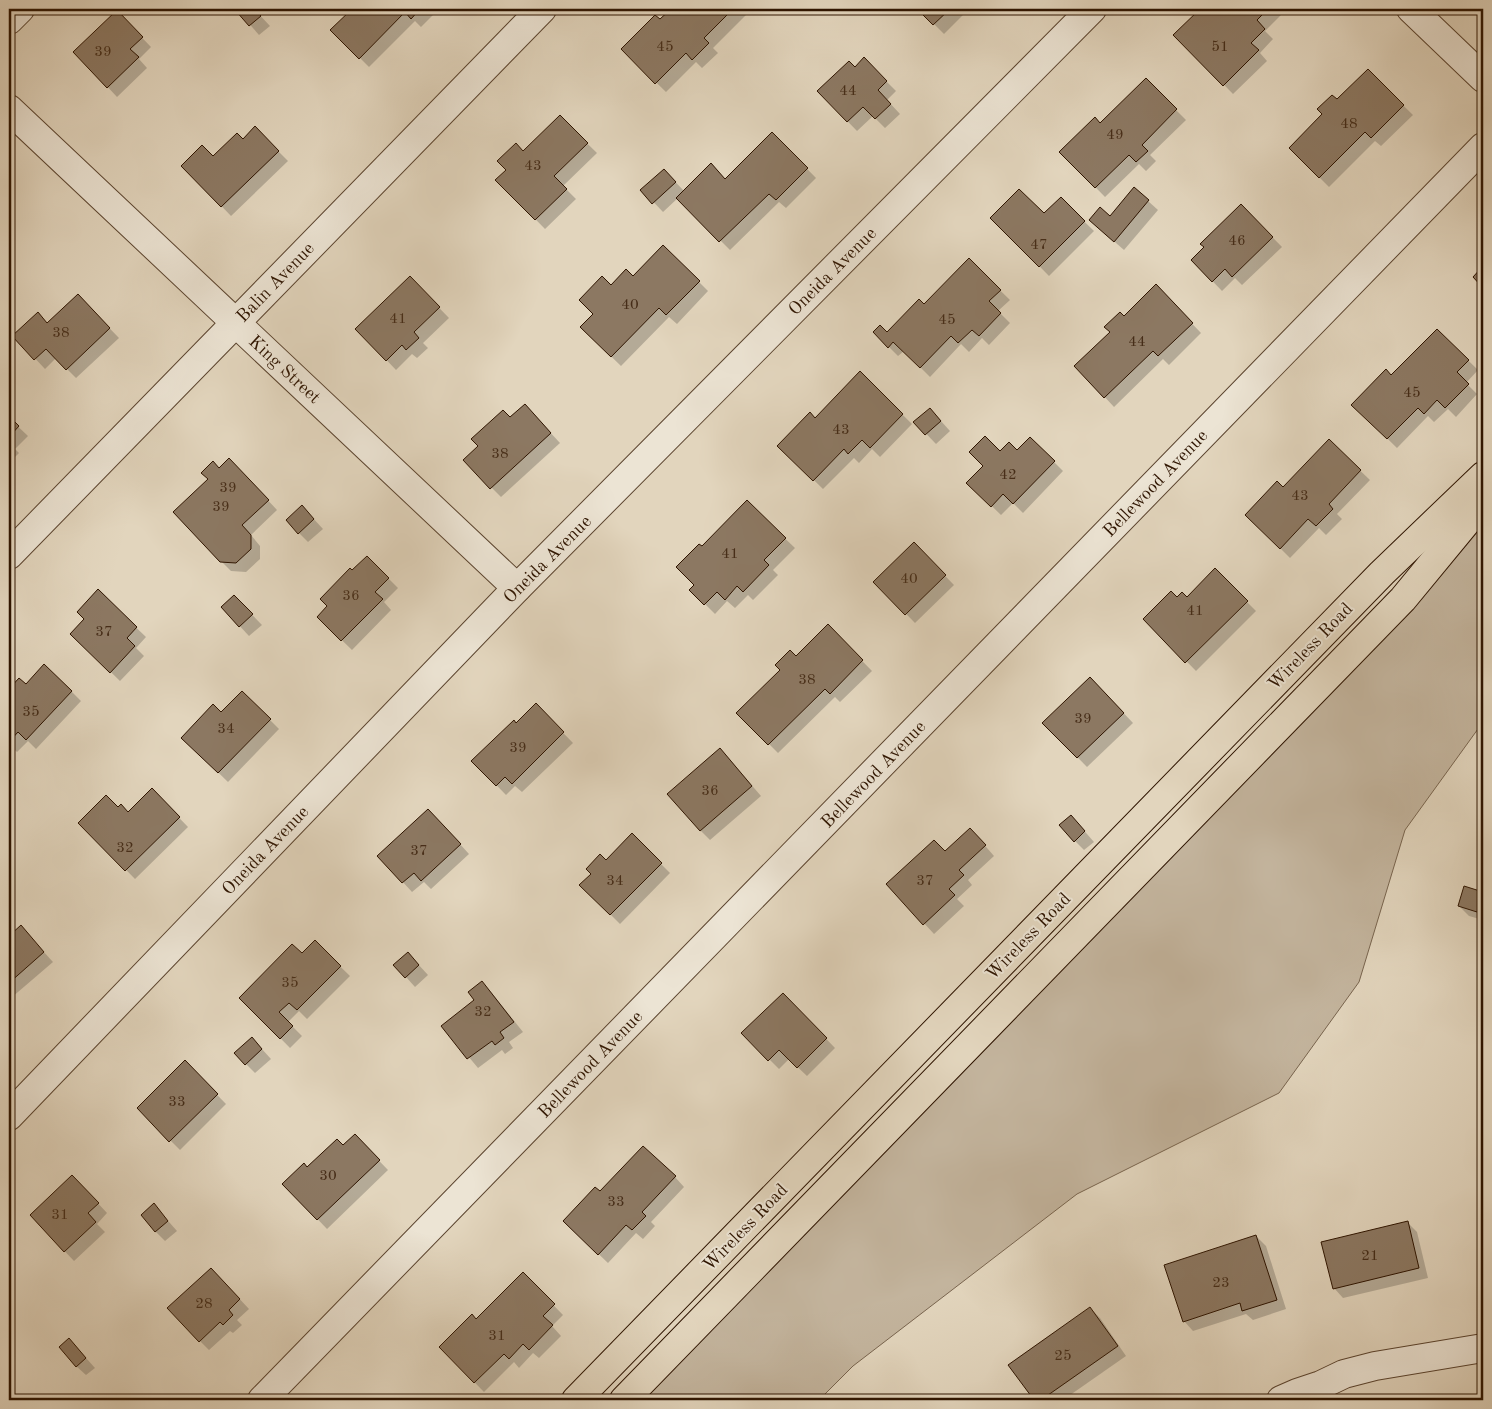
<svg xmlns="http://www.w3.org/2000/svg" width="1492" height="1409" font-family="'Old Standard TT',serif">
  <rect width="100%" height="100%" fill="#e2d5bd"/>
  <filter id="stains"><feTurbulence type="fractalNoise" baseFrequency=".004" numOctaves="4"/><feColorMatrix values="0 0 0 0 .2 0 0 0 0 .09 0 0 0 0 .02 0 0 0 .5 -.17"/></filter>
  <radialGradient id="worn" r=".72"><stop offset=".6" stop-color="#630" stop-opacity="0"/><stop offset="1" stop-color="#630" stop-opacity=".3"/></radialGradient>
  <polygon fill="#c3b49d" stroke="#78644e" points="1483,525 1483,722 1405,830 1359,982 1279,1093 1077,1194 853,1366 819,1400 637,1400 801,1228"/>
  <g fill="#0003">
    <polygon points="240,9 254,9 270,26 259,35 238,11"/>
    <polygon points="353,9 439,9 421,27 415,21 369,67 332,30"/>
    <polygon points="673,9 752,9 713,48 718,53 702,68 696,62 666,92 622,49 660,21"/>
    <polygon points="919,9 969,9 944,34"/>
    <polygon points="1201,9 1287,9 1265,31 1273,39 1260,53 1267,61 1233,94 1175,35"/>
    <polygon points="117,12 151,47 139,59 147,68 117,97 75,52"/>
    <polygon points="864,59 896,91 887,100 900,114 885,128 873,116 857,131 818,91 855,69"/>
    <polygon points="1368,71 1413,115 1381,146 1375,141 1329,187 1290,148"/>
    <polygon points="1146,80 1186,120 1150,155 1156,161 1146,171 1139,164 1105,197 1061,152 1100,125"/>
    <polygon points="560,117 597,153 563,186 576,199 545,229 497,180"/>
    <polygon points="255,128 288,161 231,216 183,166 213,158 243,140"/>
    <polygon points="772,133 816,178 786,208 779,202 730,250 678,198 663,212 642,190 664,170 684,191 725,180"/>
    <polygon points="1061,199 1094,231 1049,276 992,218 1044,215"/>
    <polygon points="1148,201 1158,210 1124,250 1100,229 1110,217"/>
    <polygon points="1241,205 1282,247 1242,285 1235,278 1222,291 1192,260 1205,247"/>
    <polygon points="663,246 708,291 677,324 669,317 621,366 581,327 594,314 611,287 633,277"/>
    <polygon points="969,260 1010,300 998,311 1010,323 989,345 982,338 969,352 961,344 930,377 904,351 898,356 874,332 887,334 924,306"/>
    <polygon points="410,278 449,318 423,343 428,348 417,358 412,354 396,370 357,329"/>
    <polygon points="1156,286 1201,333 1169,365 1163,359 1114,407 1076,366"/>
    <polygon points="87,305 119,338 76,378 56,358 45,369 14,336 48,324"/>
    <polygon points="1437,330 1478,370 1466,383 1477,394 1456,417 1448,409 1434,422 1428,416 1397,448 1353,405 1392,377"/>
    <polygon points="860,373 912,424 880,457 872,449 859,463 854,458 823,489 779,446 815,419"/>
    <polygon points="930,409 950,431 936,444 915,422"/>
    <polygon points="534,415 560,443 501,497 464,460"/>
    <polygon points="9,418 28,436 15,449 19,453 10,462"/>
    <polygon points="1030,438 1063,471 1023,513 1013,503 1001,515 968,483 1017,451"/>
    <polygon points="1329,441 1370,480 1337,514 1342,519 1326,535 1319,528 1290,558 1247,515 1283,489"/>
    <polygon points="239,469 277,510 251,535 260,546 260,559 246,572 231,571 221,561 219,470"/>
    <polygon points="747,502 795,548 773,570 778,575 753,600 748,595 735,608 727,601 715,614 691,590 696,585 702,548"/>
    <polygon points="312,517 323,529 308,542 299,533"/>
    <polygon points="914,544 954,585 915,623 875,582"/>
    <polygon points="367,557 398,588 384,602 391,610 352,650 318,617 329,606 352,572"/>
    <polygon points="1215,570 1256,611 1196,671 1145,619 1177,599 1187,598"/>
    <polygon points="98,591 146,637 136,648 144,656 120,681 72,634 86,619"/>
    <polygon points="234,596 262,625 249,636 222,607"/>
    <polygon points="828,626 872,671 840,702 835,697 778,753 738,713"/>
    <polygon points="19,680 26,686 71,691 81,701 36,749 28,741 17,752 11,746 9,749 9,691"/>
    <polygon points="1100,688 1133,723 1087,767 1044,723"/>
    <polygon points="536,705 573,743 522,792 515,786 506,795 473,761"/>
    <polygon points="222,714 270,720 279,729 228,782 192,747"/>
    <polygon points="729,759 761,796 710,840 700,830"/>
    <polygon points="152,790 188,827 135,879 80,823 118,809 128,813"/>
    <polygon points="438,820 469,854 431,889 424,882 412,892 379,856"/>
    <polygon points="1080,826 1094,842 1084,850 1075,841"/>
    <polygon points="632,835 670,873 620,924 581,885"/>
    <polygon points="980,840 994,856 968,880 972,885 957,899 964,906 934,934 888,884 945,853"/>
    <polygon points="1483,893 1483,920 1469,916 1459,906"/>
    <polygon points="21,927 53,962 11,998 9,996 9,936"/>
    <polygon points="315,942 350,976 307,1019 299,1011 288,1022 302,1036 290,1048 241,998 302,955"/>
    <polygon points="417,963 428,975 415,987 406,977"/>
    <polygon points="482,983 491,992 523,1032 509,1042 513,1048 505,1054 502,1050 478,1068 443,1026 476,1001"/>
    <polygon points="783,994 835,1048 807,1076 789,1059 779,1069 743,1033"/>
    <polygon points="261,1048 271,1059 255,1073 246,1064"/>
    <polygon points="185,1062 226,1104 180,1150 138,1108"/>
    <polygon points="355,1136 388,1170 327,1229 284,1184 343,1147"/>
    <polygon points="675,1177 684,1187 651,1222 655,1226 643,1239 636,1233 608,1263 564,1221 600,1193"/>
    <polygon points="82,1186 107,1213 97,1224 105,1232 74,1261 31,1216"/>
    <polygon points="154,1205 177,1231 165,1241 155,1231"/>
    <polygon points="1408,1223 1417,1232 1428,1278 1343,1298 1334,1288"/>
    <polygon points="1256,1236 1266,1246 1286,1309 1253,1320 1246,1314 1193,1331 1184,1321"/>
    <polygon points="523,1274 563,1315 552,1326 561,1336 539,1358 533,1353 519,1368 514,1362 484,1392 440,1347 476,1320"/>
    <polygon points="221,1279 249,1309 237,1320 242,1325 233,1333 230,1331 209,1350 200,1341"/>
    <polygon points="1090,1308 1100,1318 1126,1356 1063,1400 1035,1400 1010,1365"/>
    <polygon points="69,1339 95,1368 86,1375 76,1366"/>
  </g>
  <g fill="#8c7862" stroke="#2e1400">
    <polygon points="239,9 255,9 261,16 249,26 236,11"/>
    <polygon points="352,9 420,9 411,19 405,12 359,59 330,30"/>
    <polygon points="671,9 733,9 704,38 709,43 692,60 686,53 655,84 621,49 655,15 660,19"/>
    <polygon points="917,9 950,9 933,25"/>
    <polygon points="1200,9 1268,9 1257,20 1265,29 1251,43 1259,50 1223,86 1173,35"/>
    <polygon points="117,10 143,37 130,49 139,57 107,88 73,52"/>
    <polygon points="864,57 887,81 878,90 891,104 875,119 863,107 847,122 817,91 849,61 855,67"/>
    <polygon points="1368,69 1404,105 1371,138 1365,132 1319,178 1289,148 1322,114 1317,109 1332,95 1337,99"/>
    <polygon points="1146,78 1177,109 1142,145 1148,151 1136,162 1129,155 1095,188 1059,152 1095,117 1100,123"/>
    <polygon points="560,115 588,143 554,176 567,189 535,220 495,180 506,170 497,161 516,143 523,151"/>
    <polygon points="255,126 279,151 221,207 181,166 202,145 213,156 237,133 243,139"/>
    <polygon points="772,132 808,168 776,200 769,194 719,242 676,198 711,163 725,179"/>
    <polygon points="664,169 676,182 652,204 640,190"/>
    <polygon points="1134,187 1149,200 1114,242 1089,220 1100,207 1110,216"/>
    <polygon points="1019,189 1044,213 1061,197 1085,221 1039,267 990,218"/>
    <polygon points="1241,204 1273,237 1232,277 1225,269 1212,282 1191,260 1204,247 1200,244"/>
    <polygon points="663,245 700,281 666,315 659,308 611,357 580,327 593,314 579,300 602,276 611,285 626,269 633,276"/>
    <polygon points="969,258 1001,290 989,301 1001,313 979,336 972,330 958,343 951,336 920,368 893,342 888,348 873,332 880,325 887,332 919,299 924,304"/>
    <polygon points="1483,266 1483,288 1473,277"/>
    <polygon points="410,276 440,307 414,332 419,338 406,350 402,345 386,361 355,329"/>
    <polygon points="1156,284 1193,323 1158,356 1153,351 1104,398 1074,366 1110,332 1104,327 1120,312 1124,316"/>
    <polygon points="78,294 110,328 66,370 46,349 34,360 12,336 38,312 47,323"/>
    <polygon points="1437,329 1469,360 1457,372 1469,384 1445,408 1437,400 1424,414 1418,408 1387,439 1351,405 1386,369 1391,375"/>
    <polygon points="860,371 903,414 870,448 862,440 848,454 844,449 813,481 777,446 810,412 815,418"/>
    <polygon points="525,404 551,433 490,489 463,460 478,446 471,439 503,410 510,417"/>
    <polygon points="930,408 941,421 925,435 913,422"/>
    <polygon points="9,416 19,426 9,437"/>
    <polygon points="985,436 1000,451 1009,442 1017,450 1030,437 1055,461 1013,504 1003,494 991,507 966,483 983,466 969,452"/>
    <polygon points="1329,439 1361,470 1329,504 1333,509 1316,526 1308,519 1280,549 1245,515 1277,481 1283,487"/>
    <polygon points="229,458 269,500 242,525 251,535 251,549 236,563 220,562 173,512 208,479 201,473 213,461 219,468"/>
    <polygon points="747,500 786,538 764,560 769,565 743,592 737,586 725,600 717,592 704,605 689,590 694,585 676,567 699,544 702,546"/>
    <polygon points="302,505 314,519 298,534 286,520"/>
    <polygon points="914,542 946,575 905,615 873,582"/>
    <polygon points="367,556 389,578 375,592 383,599 341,641 317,617 327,606 320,599 350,568 352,570"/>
    <polygon points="1215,568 1248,601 1185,663 1143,619 1171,591 1177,597 1182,592 1187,597"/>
    <polygon points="98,589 137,627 127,638 135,646 110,673 70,634 84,619 77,612"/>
    <polygon points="234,595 253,614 239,627 221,607"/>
    <polygon points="828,624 863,660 830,694 825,689 768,745 736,713 780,670 775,665 790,650 796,656"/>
    <polygon points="44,664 72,691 26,740 18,732 9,742 9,689 19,678 26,684"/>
    <polygon points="1090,677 1124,713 1077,758 1042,723"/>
    <polygon points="242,691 271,719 218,773 181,738 213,704 221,712"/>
    <polygon points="536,703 564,732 512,784 505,777 496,786 471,761 514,720 516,723"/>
    <polygon points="720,748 752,786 700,831 667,794"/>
    <polygon points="152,788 180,817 125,871 78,823 106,795 118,807 121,804 128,812"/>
    <polygon points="428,809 461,844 421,881 414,873 402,883 377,856"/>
    <polygon points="1071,815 1085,831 1074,842 1059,825"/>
    <polygon points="970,828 986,845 959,870 964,875 949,889 955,895 923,925 886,884 934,840 945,851"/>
    <polygon points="632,833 662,863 610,915 579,885 591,874 586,869 600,854 606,860"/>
    <polygon points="1464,886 1483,892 1477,912 1458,906"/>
    <polygon points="21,925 44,952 9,983 9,936"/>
    <polygon points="315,940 341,966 297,1010 289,1003 279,1012 293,1026 280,1039 239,998 292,944 302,953"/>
    <polygon points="408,952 419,965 405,978 393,965"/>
    <polygon points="482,981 514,1022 500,1032 504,1038 495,1045 492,1041 467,1059 441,1026 474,1000 468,992"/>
    <polygon points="783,993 827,1038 797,1068 779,1050 768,1061 741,1033"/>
    <polygon points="252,1037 262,1049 245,1065 234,1053"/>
    <polygon points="185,1060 218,1094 169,1142 137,1108"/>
    <polygon points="355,1134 380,1160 317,1220 282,1184 304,1163 307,1167 337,1139 343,1145"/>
    <polygon points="643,1146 676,1176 642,1212 646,1216 632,1230 626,1225 598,1255 563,1221 595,1187 600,1191"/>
    <polygon points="72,1175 99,1203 88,1213 96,1222 64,1252 30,1215"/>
    <polygon points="154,1203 168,1221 155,1232 141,1215"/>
    <polygon points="1408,1221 1419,1268 1333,1289 1321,1242"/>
    <polygon points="1256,1235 1277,1300 1242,1311 1240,1303 1183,1322 1164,1265"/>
    <polygon points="211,1268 240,1299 229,1310 233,1315 223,1325 220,1322 199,1342 167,1308"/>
    <polygon points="523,1272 555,1304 543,1316 553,1325 529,1350 523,1344 509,1359 504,1354 474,1383 439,1347 472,1314 476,1319"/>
    <polygon points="1090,1307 1118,1346 1041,1400 1034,1400 1008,1365"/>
    <polygon points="69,1338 86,1358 76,1367 59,1347"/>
  </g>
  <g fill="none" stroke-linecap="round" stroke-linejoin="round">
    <g stroke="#5b442f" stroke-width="30">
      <g id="minor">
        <polyline points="1411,9 1483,78"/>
        <polyline points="9,20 20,9"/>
        <polyline points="9,109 517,588"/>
        <polyline points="9,555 542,9"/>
        <polyline points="9,1116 517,588 1092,9"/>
        <polyline points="262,1400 1483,147"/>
        <polyline points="1281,1400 1297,1393 1321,1385 1344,1374 1375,1366 1483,1348"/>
      </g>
    </g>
    <g stroke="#2e1400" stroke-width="30">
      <g id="major">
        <polyline points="576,1400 1382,573 1483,476"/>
        <polyline points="624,1400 1403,599 1483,502"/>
      </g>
    </g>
    <use href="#minor" stroke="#ece4d4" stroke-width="28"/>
    <use href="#major" stroke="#e2d5bd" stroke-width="28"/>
  </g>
  <g text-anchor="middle" stroke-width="4" stroke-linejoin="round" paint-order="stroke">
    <g font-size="15" fill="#462d18">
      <text x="665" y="51">45</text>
      <text x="1220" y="51">51</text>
      <text x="103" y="56">39</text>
      <text x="848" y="95">44</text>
      <text x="1349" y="128">48</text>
      <text x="1115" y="139">49</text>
      <text x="533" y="170">43</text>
      <text x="1237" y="245">46</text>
      <text x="1039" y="249">47</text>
      <text x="630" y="309">40</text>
      <text x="398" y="323">41</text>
      <text x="947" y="324">45</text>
      <text x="61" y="337">38</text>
      <text x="1137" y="346">44</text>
      <text x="1412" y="397">45</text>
      <text x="841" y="434">43</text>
      <text x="500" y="458">38</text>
      <text x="1008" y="479">42</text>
      <text x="228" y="492">39</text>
      <text x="1300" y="500">43</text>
      <text x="221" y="511">39</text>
      <text x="730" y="558">41</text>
      <text x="909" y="583">40</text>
      <text x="351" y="600">36</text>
      <text x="1195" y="615">41</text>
      <text x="104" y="636">37</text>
      <text x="807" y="684">38</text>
      <text x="31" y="716">35</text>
      <text x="1083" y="723">39</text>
      <text x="226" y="733">34</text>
      <text x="518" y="752">39</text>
      <text x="710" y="795">36</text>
      <text x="125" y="852">32</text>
      <text x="419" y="855">37</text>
      <text x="615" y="885">34</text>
      <text x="925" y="885">37</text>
      <text x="290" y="987">35</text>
      <text x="483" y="1016">32</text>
      <text x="177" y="1106">33</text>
      <text x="328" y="1180">30</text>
      <text x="616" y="1206">33</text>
      <text x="60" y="1219">31</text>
      <text x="1370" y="1260">21</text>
      <text x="1221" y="1287">23</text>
      <text x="204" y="1308">28</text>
      <text x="497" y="1340">31</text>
      <text x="1063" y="1360">25</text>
    </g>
    <g font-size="18" fill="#2e1400" stroke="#ece4d4">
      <text transform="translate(832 271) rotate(-45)" y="6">Oneida Avenue</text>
      <text transform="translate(275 282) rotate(-46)" y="6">Balin Avenue</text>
      <text transform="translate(285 369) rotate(43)" y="6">King Street</text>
      <text transform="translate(1155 483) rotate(-46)" y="6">Bellewood Avenue</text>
      <text transform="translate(547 559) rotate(-45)" y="6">Oneida Avenue</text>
      <text transform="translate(1310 646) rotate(-46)" y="6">Wireless Road</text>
      <text transform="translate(873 774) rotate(-46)" y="6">Bellewood Avenue</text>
      <text transform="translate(265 850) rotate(-46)" y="6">Oneida Avenue</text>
      <text transform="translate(1028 936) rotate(-46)" y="6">Wireless Road</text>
      <text transform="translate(590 1064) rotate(-46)" y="6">Bellewood Avenue</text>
      <text transform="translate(745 1227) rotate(-46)" y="6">Wireless Road</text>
    </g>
  </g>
  <rect width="1492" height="1409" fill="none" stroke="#e2d5bd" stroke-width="30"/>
  <rect x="10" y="10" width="1472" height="1389" fill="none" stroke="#2e1400" stroke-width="2.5"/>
  <rect x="15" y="15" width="1462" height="1379" fill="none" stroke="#2e1400"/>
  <rect width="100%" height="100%" filter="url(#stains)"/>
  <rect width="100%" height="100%" fill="url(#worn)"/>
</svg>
